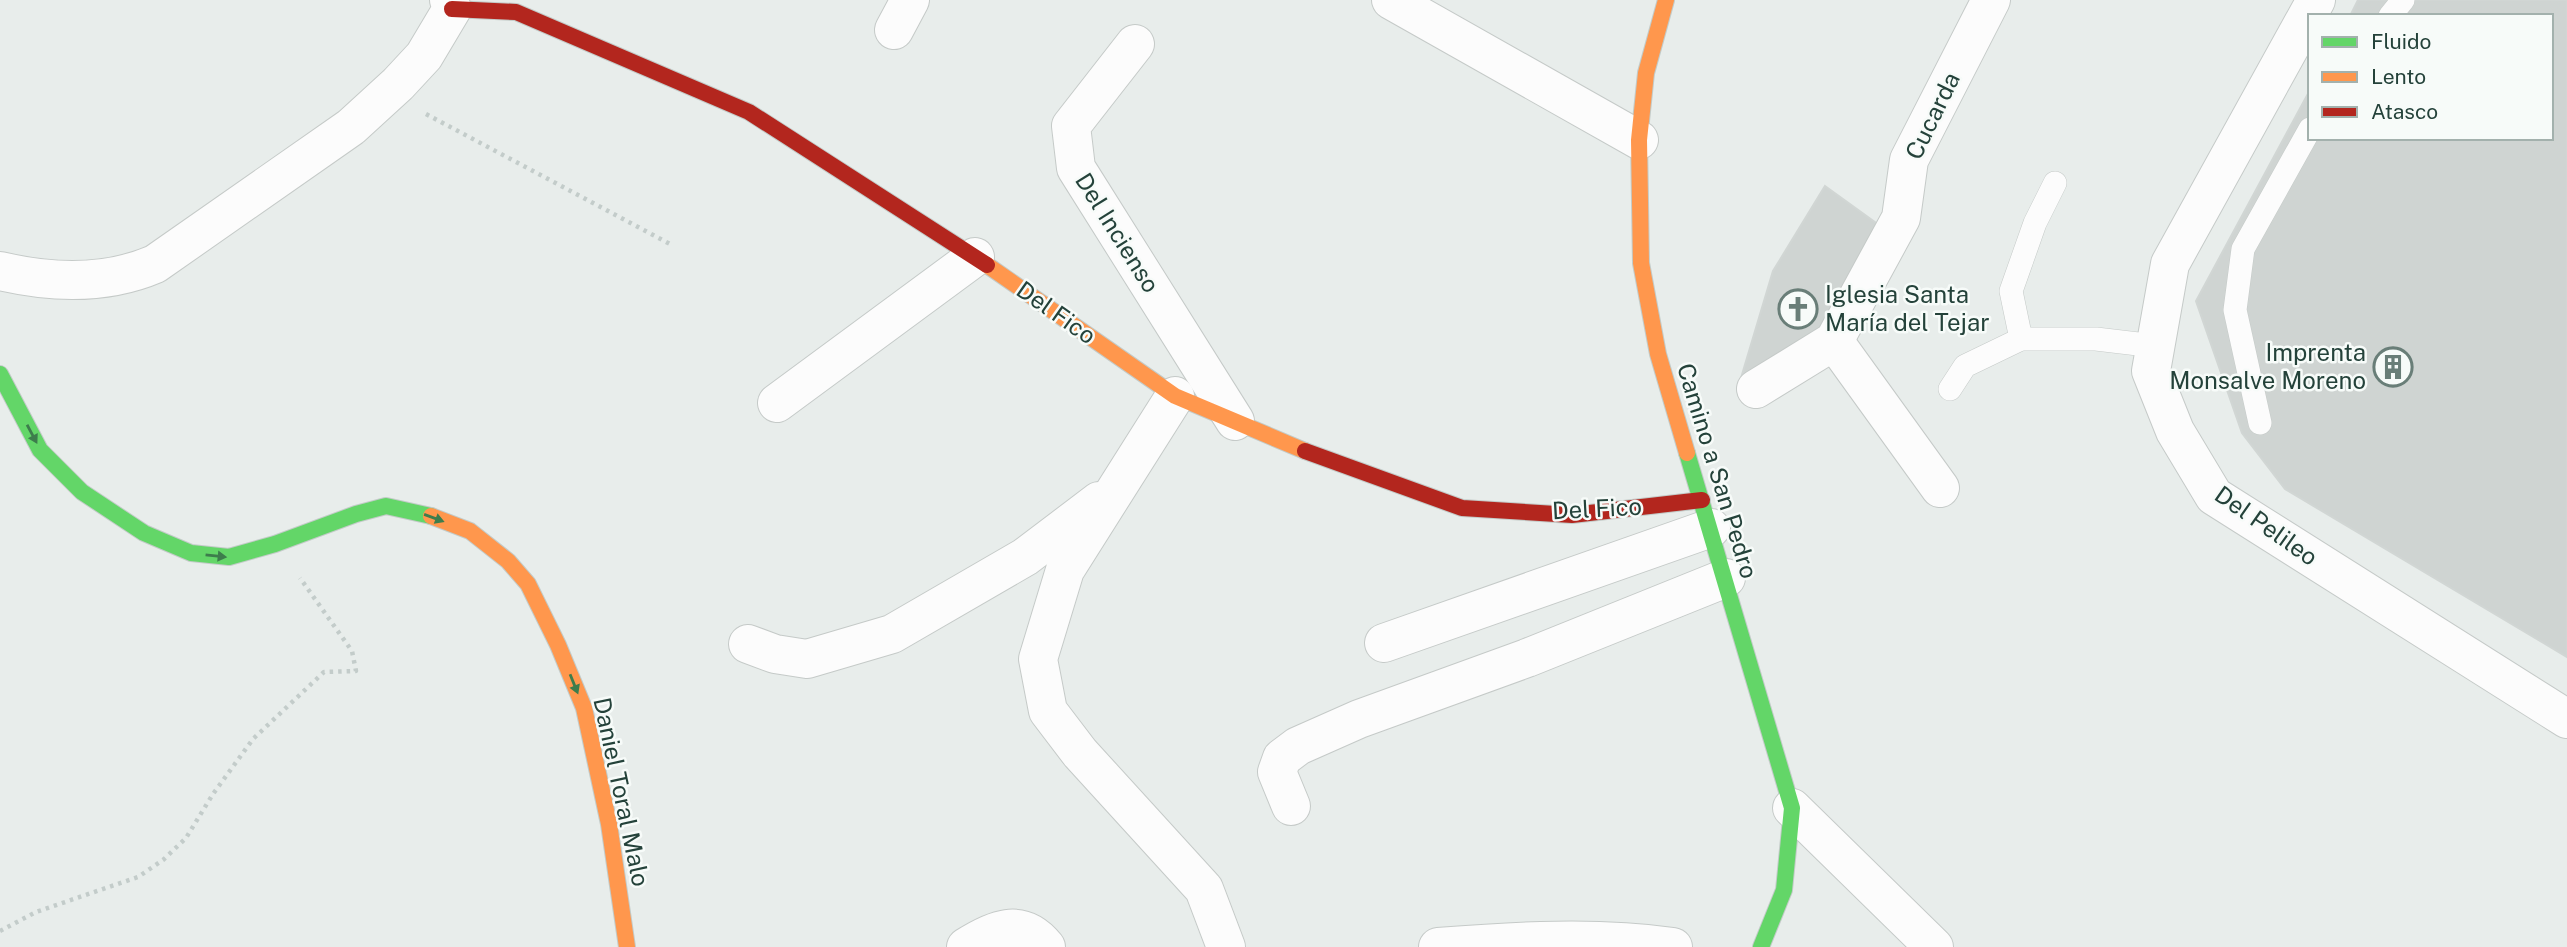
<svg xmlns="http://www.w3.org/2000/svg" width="2567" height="947" font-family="'Public Sans',sans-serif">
  <rect width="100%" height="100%" fill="#e8edeb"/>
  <g fill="#cfd4d2" stroke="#d1d6d4" stroke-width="2">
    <polygon points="2358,0 2567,0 2567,657 2285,489 2242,433 2196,301 2310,90 2310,138 2551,138 2551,16 2350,16"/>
    <polygon points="1825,186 1879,225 1818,331 1741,378 1773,271"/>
  </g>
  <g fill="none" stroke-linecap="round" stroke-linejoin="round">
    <g stroke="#c5cac8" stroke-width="24">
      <g id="lane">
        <polyline points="2390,16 2403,0"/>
        <polyline points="2021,339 2011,291 2035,223 2055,183"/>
        <polyline points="1950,389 1965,366 2021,339 2096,339 2155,346"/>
        <polyline points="2260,423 2235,310 2243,249 2310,129"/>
      </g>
    </g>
    <g stroke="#c5cac8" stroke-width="40">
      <g id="street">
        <polyline points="1391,0 1639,140"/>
        <polyline points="2316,0 2170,264 2151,371 2175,431 2214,496 2567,719"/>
        <polyline points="894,30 910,0"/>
        <polyline points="1135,44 1071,126 1076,168 1235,421"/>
        <path d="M 0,271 C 51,283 106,285 155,264 L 351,127 L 398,84 L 424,56 L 452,9 L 449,0"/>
        <polyline points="1834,341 1940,488"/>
        <polyline points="1756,389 1834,341 1901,218 1909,160 1991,0"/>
        <polyline points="1175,396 1065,570 1038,659 1048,711 1080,753 1204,889 1226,947"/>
        <polyline points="777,403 975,257"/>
        <polyline points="1384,643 1711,528"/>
        <polyline points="748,644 775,654 807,659 892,634 1025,557 1099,501"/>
        <polyline points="1291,806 1277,772 1282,758 1298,746 1359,719 1527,658 1726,578"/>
        <polyline points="1792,808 1934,947"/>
        <path d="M 966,947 C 993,930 1021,916 1046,947"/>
        <path d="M 1438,947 C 1516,941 1596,936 1673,947"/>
      </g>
    </g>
    <g stroke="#c3cbc8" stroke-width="18">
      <g id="fast">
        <polyline points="0,374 40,450 82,492 144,533 191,553 229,557 275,544 356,514 386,506 431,516"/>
        <polyline points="1687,453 1792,808 1784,890 1761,947"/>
      </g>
    </g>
    <g stroke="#c3cbc8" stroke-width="18">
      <g id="slow">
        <polyline points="1666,0 1646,73 1639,140 1641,263 1658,354 1687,453"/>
        <polyline points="987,265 1175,396 1305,451"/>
        <polyline points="431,516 470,531 508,561 528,584 558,645 584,708 609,824 627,947"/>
      </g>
    </g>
    <g stroke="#c3cbc8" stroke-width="18">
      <g id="jam">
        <polyline points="452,9 516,12 749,112 987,265"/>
        <polyline points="1305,451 1462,508 1572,515 1702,500"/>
      </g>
    </g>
    <g stroke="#c3ccca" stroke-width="4.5" stroke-dasharray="3.5 5" stroke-linecap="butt">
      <polyline points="426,114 670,244"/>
      <polyline points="0,931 36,912 138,877 163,860 186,838 213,794 253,739 324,672 356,671 352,651 300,578"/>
    </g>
    <use href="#lane" stroke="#fcfcfc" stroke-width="23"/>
    <use href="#street" stroke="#fcfcfc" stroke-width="38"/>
    <use href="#fast" stroke="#63d668" stroke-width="16"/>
    <use href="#slow" stroke="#ff974d" stroke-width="16"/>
    <use href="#jam" stroke="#b3261e" stroke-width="16"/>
  </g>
  <defs><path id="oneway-solid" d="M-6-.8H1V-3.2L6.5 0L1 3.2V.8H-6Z" transform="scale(1.75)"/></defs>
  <g fill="#3d7d4c">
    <use href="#oneway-solid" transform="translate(32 434) rotate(62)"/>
    <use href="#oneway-solid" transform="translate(434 518) rotate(20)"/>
    <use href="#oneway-solid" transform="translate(216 556) rotate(6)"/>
    <use href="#oneway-solid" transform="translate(574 684) rotate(68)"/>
  </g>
  <defs>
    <g id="church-ring" transform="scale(2.0125)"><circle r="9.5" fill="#f7fbf9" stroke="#697e78" stroke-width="1.5"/><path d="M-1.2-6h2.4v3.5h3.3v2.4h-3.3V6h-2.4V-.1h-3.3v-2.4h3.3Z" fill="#697e78"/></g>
    <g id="building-ring" transform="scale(2.0125)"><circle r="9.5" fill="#f7fbf9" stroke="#697e78" stroke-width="1.5"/><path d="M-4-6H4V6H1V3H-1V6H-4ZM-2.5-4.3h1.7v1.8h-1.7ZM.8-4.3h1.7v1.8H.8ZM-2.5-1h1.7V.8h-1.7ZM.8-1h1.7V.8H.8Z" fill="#697e78"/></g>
  </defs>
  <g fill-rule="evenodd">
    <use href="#church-ring" x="1798" y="309"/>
    <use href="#building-ring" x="2393" y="367"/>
  </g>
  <g text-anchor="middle" stroke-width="5" stroke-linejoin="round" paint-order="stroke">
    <g font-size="24" fill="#24423a" stroke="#f7fbf9">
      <text transform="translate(1933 116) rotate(-64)" y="8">Cucarda</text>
      <text transform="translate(1117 233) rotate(58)" y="8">Del Incienso</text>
      <text transform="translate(1056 313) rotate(35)" y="8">Del Fico</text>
      <text transform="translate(1717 471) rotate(73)" y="8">Camino a San Pedro</text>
      <text transform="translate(1597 509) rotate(-3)" y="8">Del Fico</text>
      <text transform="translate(2266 526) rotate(35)" y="8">Del Pelileo</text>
      <text transform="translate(621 792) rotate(78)" y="8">Daniel Toral Malo</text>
    </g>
    <g font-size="24" fill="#24423a" stroke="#f7fbf9" text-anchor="start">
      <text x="1825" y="303">Iglesia Santa<tspan x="1825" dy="28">María del Tejar</tspan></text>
      <text x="2366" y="361" text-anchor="end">Imprenta<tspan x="2366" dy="28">Monsalve Moreno</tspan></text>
    </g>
  </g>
  <rect x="2308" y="14" width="245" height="126" fill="#f7fbf9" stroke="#a3b1ad" stroke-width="2"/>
  <rect x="2322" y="37" width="35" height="10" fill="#63d668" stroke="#a3b1ad" stroke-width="2"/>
  <text x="2371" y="49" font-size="21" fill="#24423a">Fluido</text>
  <rect x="2322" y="72" width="35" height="10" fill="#ff974d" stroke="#a3b1ad" stroke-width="2"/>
  <text x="2371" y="84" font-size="21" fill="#24423a">Lento</text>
  <rect x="2322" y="107" width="35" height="10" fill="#b3261e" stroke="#a3b1ad" stroke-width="2"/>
  <text x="2371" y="119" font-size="21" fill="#24423a">Atasco</text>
</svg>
